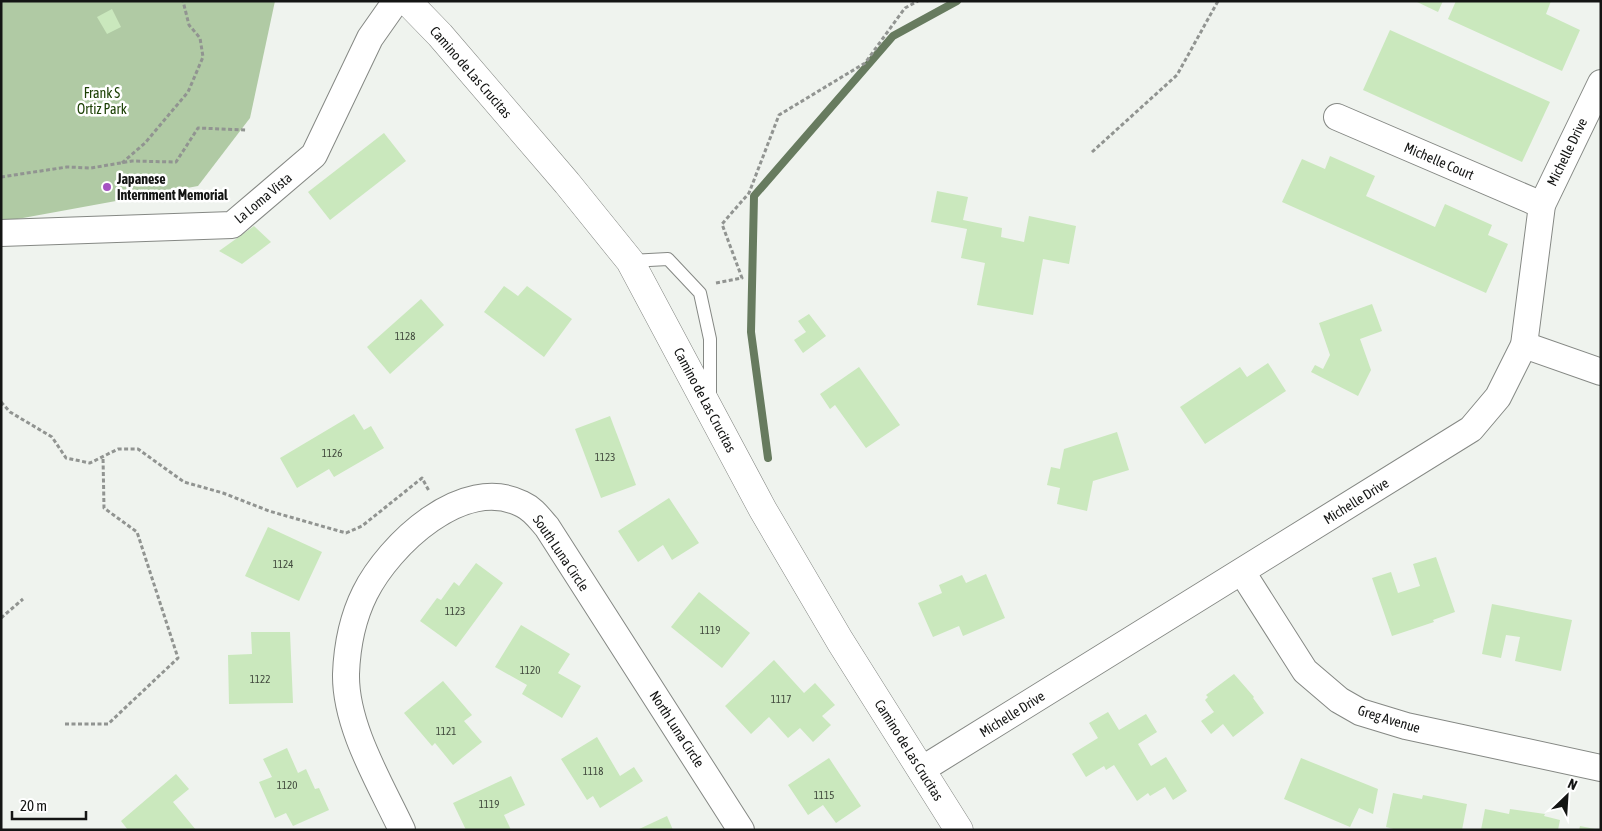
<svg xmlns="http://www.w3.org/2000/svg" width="1602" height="831" font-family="'Asap Condensed',sans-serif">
  <rect width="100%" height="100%" fill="#eff3ee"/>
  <polygon fill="#b0caa4" points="1,1 275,1 250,118 198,186 1,222"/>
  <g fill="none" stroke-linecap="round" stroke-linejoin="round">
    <polyline stroke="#677b5f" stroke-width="8" points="768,458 751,332 754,196 893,36 957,1"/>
  </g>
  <g fill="#cae8bd">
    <polygon points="1415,1 1443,1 1438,12"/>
    <polygon points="1456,1 1551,1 1546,14 1580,30 1562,71 1448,19"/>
    <polygon points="112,9 121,27 107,34 97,17"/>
    <polygon points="1390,30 1550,102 1522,162 1363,90"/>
    <polygon points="384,133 406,161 330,220 308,192"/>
    <polygon points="1330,156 1375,176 1366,196 1435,227 1445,204 1492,225 1488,235 1508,244 1486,293 1282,202 1302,159 1325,169"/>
    <polygon points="937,191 968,197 963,220 1002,228 1001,237 1024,242 1029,216 1076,226 1069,264 1043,259 1033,315 977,305 985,263 961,258 967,229 931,222"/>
    <polygon points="254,226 271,242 242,264 219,251"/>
    <polygon points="504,286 518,296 527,286 572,319 544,357 484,312"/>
    <polygon points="421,299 444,325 390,374 367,347"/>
    <polygon points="1372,304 1382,331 1360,339 1371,370 1358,396 1311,372 1315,365 1323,369 1330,355 1319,323"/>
    <polygon points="809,314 826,336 803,353 794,340 806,332 798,321"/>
    <polygon points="1268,363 1286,391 1205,444 1180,407 1240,367 1247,377"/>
    <polygon points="859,367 900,425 866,448 835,405 830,409 820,394"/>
    <polygon points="354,414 364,430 371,426 384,448 334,477 329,469 297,488 280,458"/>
    <polygon points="610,416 636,485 601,498 575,429"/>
    <polygon points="1117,432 1129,470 1093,481 1087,511 1057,504 1060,488 1047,485 1051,467 1060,469 1064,449"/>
    <polygon points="669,498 699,543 672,560 663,545 638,562 618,531"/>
    <polygon points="268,527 322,552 299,601 245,576"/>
    <polygon points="1436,557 1455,612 1433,620 1434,622 1392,636 1372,578 1391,572 1398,593 1420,586 1413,564"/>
    <polygon points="476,563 503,583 456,647 420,621 437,598 441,600 454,582 459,586"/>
    <polygon points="986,574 1005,618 963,636 959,626 933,637 918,603 942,593 939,585 962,575 966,583"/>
    <polygon points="699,592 750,633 722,668 671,627"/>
    <polygon points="1492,604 1572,620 1561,671 1515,661 1520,637 1506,635 1501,658 1482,654"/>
    <polygon points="521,625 570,654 558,673 581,686 562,718 522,694 527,685 495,667"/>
    <polygon points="251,632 290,632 293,703 229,704 228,655 252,654"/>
    <polygon points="774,660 804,693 815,683 835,705 822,716 831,725 813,742 800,728 788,738 769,717 751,734 725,706"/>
    <polygon points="1234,674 1254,697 1253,698 1264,713 1233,737 1223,724 1211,734 1201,721 1214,712 1205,700 1208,697 1206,695"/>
    <polygon points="443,681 472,715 464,721 482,742 453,765 435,743 432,746 404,713"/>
    <polygon points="1108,712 1119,730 1146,714 1157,732 1138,744 1151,766 1166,757 1187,791 1173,800 1165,787 1150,796 1148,793 1137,801 1114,765 1106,770 1104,766 1086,777 1072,754 1098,738 1089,723"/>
    <polygon points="597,737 620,776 634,767 643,781 600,808 593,796 587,800 561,759"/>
    <polygon points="287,748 298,773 306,769 315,789 319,788 329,810 293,826 286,813 275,818 259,782 272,777 263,759"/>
    <polygon points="829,758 861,806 836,823 823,805 808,815 788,785"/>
    <polygon points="1301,758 1378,789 1373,814 1359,808 1350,827 1284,799"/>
    <polygon points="176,774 189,789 173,802 196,830 128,830 121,821"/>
    <polygon points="511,776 525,805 504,815 511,830 466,830 453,803"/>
    <polygon points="1393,793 1422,799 1423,795 1467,804 1462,830 1397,830 1386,827"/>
    <polygon points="1485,809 1509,814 1510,809 1545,814 1544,816 1560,820 1558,830 1481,830"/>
    <polygon points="667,816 673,830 637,830"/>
    <polygon points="1580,826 1595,829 1595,830 1579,830"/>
  </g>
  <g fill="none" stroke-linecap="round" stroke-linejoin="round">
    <g stroke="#858884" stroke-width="14">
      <polyline id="service" points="630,261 668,259 700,293 710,339 710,397"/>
    </g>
    <g stroke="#858884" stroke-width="28">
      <g id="minor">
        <polyline points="1337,117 1542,205"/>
        <polyline points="1,233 232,225 314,155 370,38 396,1"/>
        <polyline points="1524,345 1601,372"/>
        <polyline points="1242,572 1305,671 1339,700 1360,712 1406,726 1601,768"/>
        <polyline points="921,770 1471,429 1498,397 1524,345 1542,205 1601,83"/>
        <path d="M 402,830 C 380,783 345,726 346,674 C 347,647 353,617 365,593 C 389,545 463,474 522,504 C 533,509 539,518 547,527 L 741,830"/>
      </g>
    </g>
    <g stroke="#858884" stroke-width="29">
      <polyline id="tertiary" points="407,1 440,35 567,183 630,261 763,510 840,641 959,830"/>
    </g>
    <g stroke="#919491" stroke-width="3" stroke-dasharray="4 2.5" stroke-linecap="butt">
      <polyline points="1092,152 1177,75 1218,1"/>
      <polyline points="122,163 145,143 188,92 203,57 200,38 189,25 183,1"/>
      <polyline points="1,177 67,167 91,168 132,161 176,162 198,128 246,130"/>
      <polyline points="716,283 742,278 722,224 749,193 779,115 865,63 905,8 918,1"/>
      <polyline points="1,402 10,412 52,437 66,458 90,463 118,449 138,449 184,482 223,493 269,511 346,533 362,526 422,478 429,491"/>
      <polyline points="1,618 23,599"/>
      <polyline points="65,724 108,724 178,658 137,532 104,508 103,457"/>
    </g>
    <use href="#service" stroke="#fff" stroke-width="12"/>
    <use href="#minor" stroke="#fff" stroke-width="26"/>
    <use href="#tertiary" stroke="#fff" stroke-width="28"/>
  </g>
  <circle fill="#a552c2" stroke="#fff" stroke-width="2" cx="107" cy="187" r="5"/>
  <g text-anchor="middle" stroke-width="5" stroke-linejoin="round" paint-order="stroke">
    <g font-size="11" fill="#424a3e">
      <text x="405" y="340">1128</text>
      <text x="332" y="457">1126</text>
      <text x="605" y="461">1123</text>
      <text x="283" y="568">1124</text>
      <text x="455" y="615">1123</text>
      <text x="710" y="634">1119</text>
      <text x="530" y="674">1120</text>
      <text x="260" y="683">1122</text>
      <text x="781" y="703">1117</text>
      <text x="446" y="735">1121</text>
      <text x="593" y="775">1118</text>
      <text x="287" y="789">1120</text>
      <text x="824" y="799">1115</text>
      <text x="489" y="808">1119</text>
    </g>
    <g font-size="14" fill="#141514" stroke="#fff">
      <text transform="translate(471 72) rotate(49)" y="5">Camino de Las Crucitas</text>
      <text transform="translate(1567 152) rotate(-64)" y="5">Michelle Drive</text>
      <text transform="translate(1439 161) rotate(23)" y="5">Michelle Court</text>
      <text transform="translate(263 198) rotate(-40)" y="5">La Loma Vista</text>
      <text transform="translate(705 400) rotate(62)" y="5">Camino de Las Crucitas</text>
      <text transform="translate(1356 501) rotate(-32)" y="5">Michelle Drive</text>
      <text transform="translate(561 553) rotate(56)" y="5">South Luna Circle</text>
      <text transform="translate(1012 714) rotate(-32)" y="5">Michelle Drive</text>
      <text transform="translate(1389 719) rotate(17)" y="5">Greg Avenue</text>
      <text transform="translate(677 729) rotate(57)" y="5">North Luna Circle</text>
      <text transform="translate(909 750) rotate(58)" y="5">Camino de Las Crucitas</text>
    </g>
    <g font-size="14" fill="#1c4004" stroke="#fff">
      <text x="102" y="98">Frank S<tspan x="102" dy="16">Ortiz Park</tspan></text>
    </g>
    <g font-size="14" font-weight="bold" fill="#141514" stroke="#fff" text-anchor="start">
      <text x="117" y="184">Japanese<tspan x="117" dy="16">Internment Memorial</tspan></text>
    </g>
  </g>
  <rect width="1602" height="831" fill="none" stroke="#141514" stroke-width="5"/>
  <g transform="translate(1567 796) rotate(25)" stroke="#ffffff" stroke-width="4" paint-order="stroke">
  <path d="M0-4L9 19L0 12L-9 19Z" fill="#141514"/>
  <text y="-8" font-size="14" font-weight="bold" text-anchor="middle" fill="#141514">N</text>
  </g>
  <path d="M12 811v8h74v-8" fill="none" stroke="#141514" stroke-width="2.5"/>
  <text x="20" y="811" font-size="15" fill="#141514" stroke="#ffffff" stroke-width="4" paint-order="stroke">20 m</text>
</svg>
